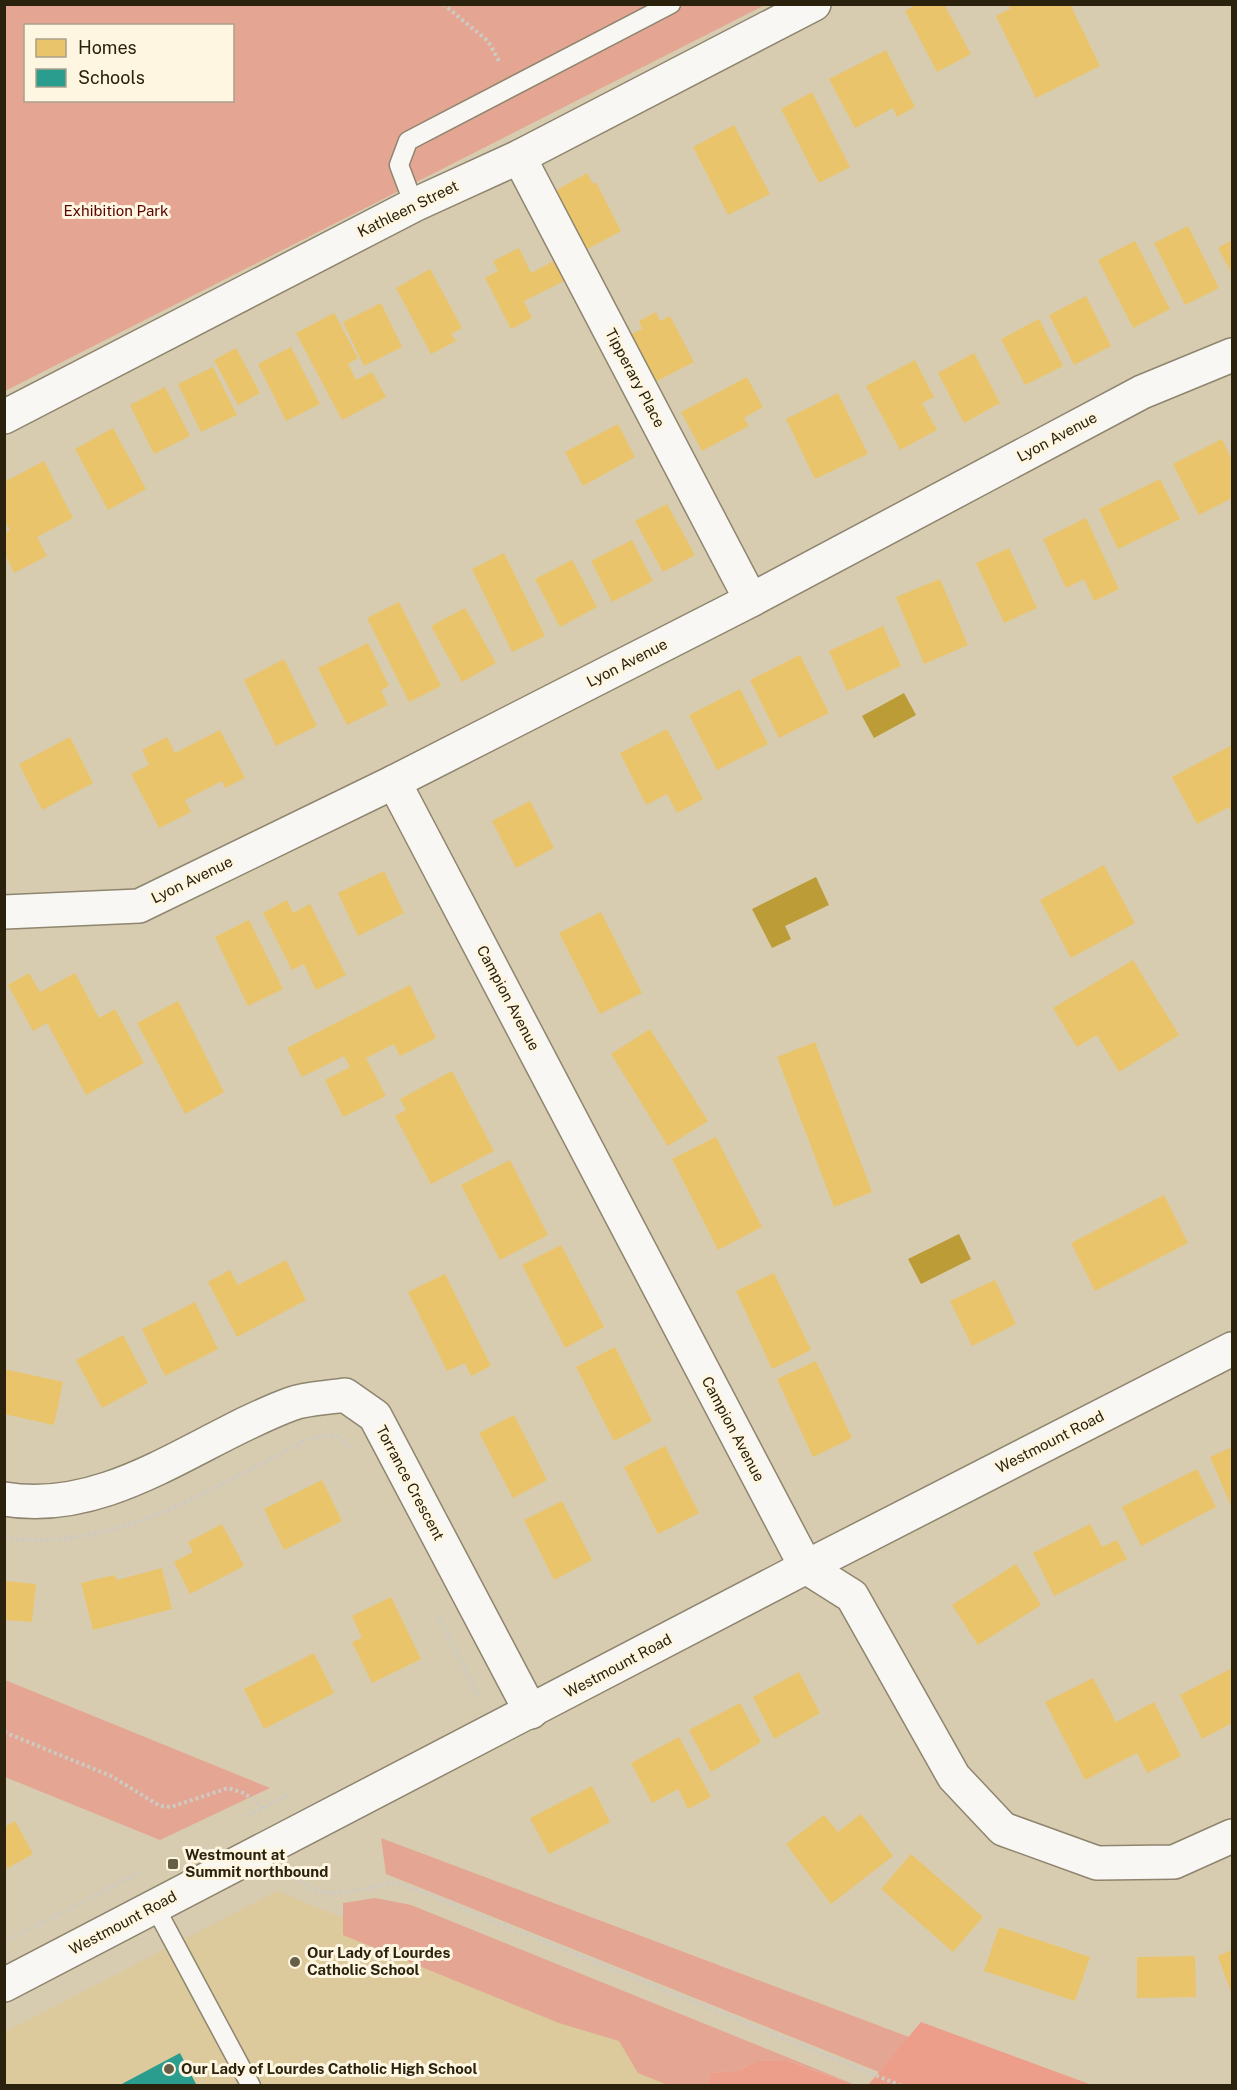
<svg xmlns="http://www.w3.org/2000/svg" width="1237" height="2090" font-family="'Public Sans',sans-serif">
  <rect width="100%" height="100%" fill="#d8ccb0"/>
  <polygon fill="#dcc99c" points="277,1891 754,2085 5,2086 5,2032"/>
  <g fill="#e4a592" fill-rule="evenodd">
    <path d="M 4,5 L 765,5 L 5,391 ZM 26,26 L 232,26 L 232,100 L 26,100 Z"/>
    <polygon points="5,1680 270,1788 160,1840 5,1777"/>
    <polygon points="381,1838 909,2037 879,2072 386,1874"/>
    <polygon points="375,1898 411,1905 856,2085 785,2060 757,2061 740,2070 711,2073 707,2085 668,2085 638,2073 619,2041 559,2023 343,1935 343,1903"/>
  </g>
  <g fill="#ec9e8a">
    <polygon points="921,2022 1092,2085 868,2085"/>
    <polygon points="785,2060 855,2085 707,2085 711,2073 740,2070 757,2061"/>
  </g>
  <g fill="#bb9c36">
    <polygon points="904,693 916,715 874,738 862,716"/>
    <polygon points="816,877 829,905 785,926 791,939 772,948 752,909"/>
    <polygon points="959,1234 971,1259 921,1284 908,1259"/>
  </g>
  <g fill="#e9c46a">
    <polygon points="917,4 944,4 971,54 937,72 905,11"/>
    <polygon points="1008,4 1070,4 1100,66 1036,98 996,16 1010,9"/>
    <polygon points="886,50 915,107 897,117 893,108 855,128 829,79"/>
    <polygon points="812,92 850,167 819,183 781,109"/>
    <polygon points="734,125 770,194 728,215 693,147"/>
    <polygon points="587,173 593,184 596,182 621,231 582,252 555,191"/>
    <polygon points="1188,226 1219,288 1185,305 1154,243"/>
    <polygon points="1232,240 1232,274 1218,248"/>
    <polygon points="1135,241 1170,309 1133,328 1098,260"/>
    <polygon points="519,248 531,273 554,261 564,281 524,301 532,318 511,329 485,278 498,271 493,261"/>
    <polygon points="430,269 462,328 451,334 456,341 431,354 396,288"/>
    <polygon points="1086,296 1111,346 1074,365 1049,315"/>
    <polygon points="381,303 402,347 364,366 343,322"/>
    <polygon points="656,312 660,321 670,316 694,362 653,383 630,335 642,329 639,321"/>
    <polygon points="334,313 358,358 348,364 356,380 372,372 386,397 342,420 296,333"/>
    <polygon points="1039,319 1063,366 1025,385 1001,339"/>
    <polygon points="291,347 320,404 286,421 258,364"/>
    <polygon points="236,348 260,393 238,405 214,360"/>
    <polygon points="974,353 1000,403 964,423 938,373"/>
    <polygon points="915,360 934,397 922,403 937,430 900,450 866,386"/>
    <polygon points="213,367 237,415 201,432 178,384"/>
    <polygon points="747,377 763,407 744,418 749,426 702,451 681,412"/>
    <polygon points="165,387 190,436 154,454 130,405"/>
    <polygon points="838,393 868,454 815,479 786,419"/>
    <polygon points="618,424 635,457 583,486 565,452"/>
    <polygon points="113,428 146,489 108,510 75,449"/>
    <polygon points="1222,439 1232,460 1232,498 1199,515 1173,464"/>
    <polygon points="44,461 73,518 37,537 47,556 14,573 5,554 5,533 10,530 4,520 4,482"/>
    <polygon points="1160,479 1180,519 1118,549 1099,509"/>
    <polygon points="667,504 695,555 663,572 635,521"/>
    <polygon points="1086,518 1119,589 1094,601 1084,579 1066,588 1043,539"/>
    <polygon points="632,540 653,581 612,602 591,561"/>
    <polygon points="1009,548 1037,608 1004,623 976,563"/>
    <polygon points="504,553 545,636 512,652 472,569"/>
    <polygon points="572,560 597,607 560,627 535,579"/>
    <polygon points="940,579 968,645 924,664 896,597"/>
    <polygon points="399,602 441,686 409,702 367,618"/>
    <polygon points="465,608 496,663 462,682 431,626"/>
    <polygon points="883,626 901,666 847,691 829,651"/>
    <polygon points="368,643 389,686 381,690 388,705 347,725 318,668"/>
    <polygon points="800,655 829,713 779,738 750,680"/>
    <polygon points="284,659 317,726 276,746 244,680"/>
    <polygon points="740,689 768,744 717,770 689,715"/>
    <polygon points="667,729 703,799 677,813 667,794 646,805 620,753"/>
    <polygon points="220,730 245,778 225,788 222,781 185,800 191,812 159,828 131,774 149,765 142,750 167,737 175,753"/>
    <polygon points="70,737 93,783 42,810 19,764"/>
    <polygon points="1232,745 1232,814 1229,807 1197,824 1172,777"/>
    <polygon points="530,801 554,848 516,868 492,821"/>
    <polygon points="1104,865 1135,923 1071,958 1040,900"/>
    <polygon points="384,871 404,913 358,936 338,893"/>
    <polygon points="287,900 293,913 310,904 346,975 316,990 304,964 292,970 263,913"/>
    <polygon points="601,912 642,993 600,1014 559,933"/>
    <polygon points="249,920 283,989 248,1006 215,937"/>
    <polygon points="1133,960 1179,1035 1119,1072 1097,1035 1077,1047 1053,1008"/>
    <polygon points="29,973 40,992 75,973 99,1018 115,1009 144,1063 86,1095 47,1023 33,1031 8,985"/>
    <polygon points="410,985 436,1038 400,1056 394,1044 366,1058 386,1096 343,1117 325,1080 350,1067 344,1056 302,1077 287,1048"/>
    <polygon points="178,1001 224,1092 185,1114 137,1023"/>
    <polygon points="650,1029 708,1121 668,1146 611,1054"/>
    <polygon points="815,1042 872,1192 834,1207 777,1057"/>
    <polygon points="452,1071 494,1151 431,1184 395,1116 406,1110 400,1099"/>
    <polygon points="716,1137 762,1227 718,1250 672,1159"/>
    <polygon points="510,1160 548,1235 500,1260 461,1185"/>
    <polygon points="1164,1195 1188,1243 1095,1291 1071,1243"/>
    <polygon points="561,1245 604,1327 565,1348 522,1265"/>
    <polygon points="286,1260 306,1300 237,1337 208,1282 230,1270 238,1285"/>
    <polygon points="774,1273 811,1350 772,1369 736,1291"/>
    <polygon points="445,1274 491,1366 471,1376 465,1363 447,1371 408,1292"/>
    <polygon points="995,1280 1016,1324 972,1346 950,1301"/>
    <polygon points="195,1302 218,1349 165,1376 142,1329"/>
    <polygon points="123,1335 148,1383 102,1408 76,1360"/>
    <polygon points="615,1347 652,1421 614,1441 576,1367"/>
    <polygon points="816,1361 852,1438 813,1457 777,1379"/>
    <polygon points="4,1369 63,1382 54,1425 4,1414"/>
    <polygon points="514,1415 547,1480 513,1498 479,1433"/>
    <polygon points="665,1446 699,1513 658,1534 624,1467"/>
    <polygon points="1232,1447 1232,1508 1210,1457"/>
    <polygon points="1197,1469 1216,1507 1141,1546 1122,1507"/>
    <polygon points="322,1480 342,1521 284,1550 264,1509"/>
    <polygon points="562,1501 592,1560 554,1580 524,1520"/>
    <polygon points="222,1524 244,1566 190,1594 174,1562 193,1552 188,1542"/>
    <polygon points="1090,1524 1102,1547 1117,1540 1127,1559 1054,1596 1033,1553"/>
    <polygon points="1016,1564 1041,1605 978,1645 952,1605"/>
    <polygon points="162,1568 172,1609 93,1630 81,1583 114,1575 117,1580"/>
    <polygon points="5,1581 36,1584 32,1622 5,1620"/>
    <polygon points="391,1597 421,1659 372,1683 352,1642 362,1638 352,1616"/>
    <polygon points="314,1653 334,1693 264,1729 244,1689"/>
    <polygon points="1232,1668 1232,1723 1202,1739 1180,1695"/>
    <polygon points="799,1672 820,1713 774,1739 753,1697"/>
    <polygon points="1093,1678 1116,1722 1154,1702 1181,1756 1147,1773 1137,1753 1085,1780 1045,1702"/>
    <polygon points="740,1703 761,1742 711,1772 689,1730"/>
    <polygon points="679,1737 711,1797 688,1809 678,1789 652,1803 631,1763"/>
    <polygon points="592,1786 610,1822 549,1854 530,1818"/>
    <polygon points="861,1814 893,1856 831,1904 786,1844 824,1815 838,1832"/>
    <polygon points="15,1821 33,1854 4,1870 4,1827"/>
    <polygon points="911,1854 983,1917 953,1952 881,1889"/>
    <polygon points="999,1927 1090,1957 1075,2001 984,1971"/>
    <polygon points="1232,1950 1232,1995 1218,1956"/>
    <polygon points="1195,1956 1196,1997 1137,1998 1137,1957"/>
  </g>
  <polygon fill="#2a9d8f" points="180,2053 197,2086 118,2086"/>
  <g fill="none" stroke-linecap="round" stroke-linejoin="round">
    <g stroke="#8e856f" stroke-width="21">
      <g id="service">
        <polyline points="414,205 399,165 408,141 671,4"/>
        <polyline points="155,1907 251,2086"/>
      </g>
    </g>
    <g stroke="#8e856f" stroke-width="36">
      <g id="minor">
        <polyline points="519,157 751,600"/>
        <polyline points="4,417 414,205 519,157 814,4"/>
        <polyline points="394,782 806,1567 852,1596 954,1777 1003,1829 1097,1863 1174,1862 1232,1836"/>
        <polyline points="4,912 139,906 394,782 751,600 1142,392 1232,355"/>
        <path d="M 4,1499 C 109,1517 198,1438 291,1404 C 307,1398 328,1398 345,1395 L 375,1416 L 531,1712"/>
      </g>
    </g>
    <g stroke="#8e856f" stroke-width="36">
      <polyline id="tertiary" points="4,1985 806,1567 1232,1349"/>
    </g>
    <g stroke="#cecac2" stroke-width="4" stroke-dasharray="3 3" stroke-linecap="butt">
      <polyline points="443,4 488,41 500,63"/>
      <path d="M 4,1538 C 117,1552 214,1488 310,1438 L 335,1435 L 351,1448"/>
      <polyline points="439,1617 480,1698"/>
      <polyline points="4,1732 111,1776 160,1806 171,1807 228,1788 244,1793 263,1808"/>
      <polyline points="248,1816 289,1795"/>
      <path d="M 298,1874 C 314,1908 366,1887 396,1882 L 902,2086"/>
      <polyline points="4,1942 143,1871"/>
    </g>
    <use href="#service" stroke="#f9f7f3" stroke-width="18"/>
    <use href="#minor" stroke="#f9f7f3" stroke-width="33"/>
    <use href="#tertiary" stroke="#f9f7f3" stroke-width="33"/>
  </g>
  <g fill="#675e46" stroke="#fef6e1" stroke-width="2">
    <rect x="167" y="1858" width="12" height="12" rx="3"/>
    <circle cx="295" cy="1962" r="6"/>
    <circle cx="169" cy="2069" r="6"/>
  </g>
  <g text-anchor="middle" stroke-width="6" stroke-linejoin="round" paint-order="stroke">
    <g font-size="15" fill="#2a220d" stroke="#fef6e1">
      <text transform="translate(408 209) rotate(-26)" y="5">Kathleen Street</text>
      <text transform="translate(635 378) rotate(62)" y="5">Tipperary Place</text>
      <text transform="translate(1057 437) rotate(-28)" y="5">Lyon Avenue</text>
      <text transform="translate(627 663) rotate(-27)" y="5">Lyon Avenue</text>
      <text transform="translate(192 880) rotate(-26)" y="5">Lyon Avenue</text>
      <text transform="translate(508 998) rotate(62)" y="5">Campion Avenue</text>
      <text transform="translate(733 1429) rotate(62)" y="5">Campion Avenue</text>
      <text transform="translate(1050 1442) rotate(-27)" y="5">Westmount Road</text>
      <text transform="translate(410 1483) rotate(62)" y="5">Torrance Crescent</text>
      <text transform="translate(618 1666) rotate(-28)" y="5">Westmount Road</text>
      <text transform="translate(123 1923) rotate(-28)" y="5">Westmount Road</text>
    </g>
    <g font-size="15" fill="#580304" stroke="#fef6e1">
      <text x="116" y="216">Exhibition Park</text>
    </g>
    <g font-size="15" font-weight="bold" fill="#2a220d" stroke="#fef6e1" text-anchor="start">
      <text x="185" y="1860">Westmount at<tspan x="185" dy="17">Summit northbound</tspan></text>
      <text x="307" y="1958">Our Lady of Lourdes<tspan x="307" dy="17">Catholic School</tspan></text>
      <text x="181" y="2074">Our Lady of Lourdes Catholic High School</text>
    </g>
  </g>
  <rect width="1237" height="2090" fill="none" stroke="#2a220d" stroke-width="12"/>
  <rect x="24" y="24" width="210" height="78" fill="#fef6e1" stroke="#a9a18c" stroke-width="1.5"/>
  <rect x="36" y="39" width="30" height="18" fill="#e9c46a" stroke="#a9a18c" stroke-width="1.5"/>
  <text x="78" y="54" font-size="18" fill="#2a220d">Homes</text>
  <rect x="36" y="69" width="30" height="18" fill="#2a9d8f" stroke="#a9a18c" stroke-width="1.5"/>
  <text x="78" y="84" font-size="18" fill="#2a220d">Schools</text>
</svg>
